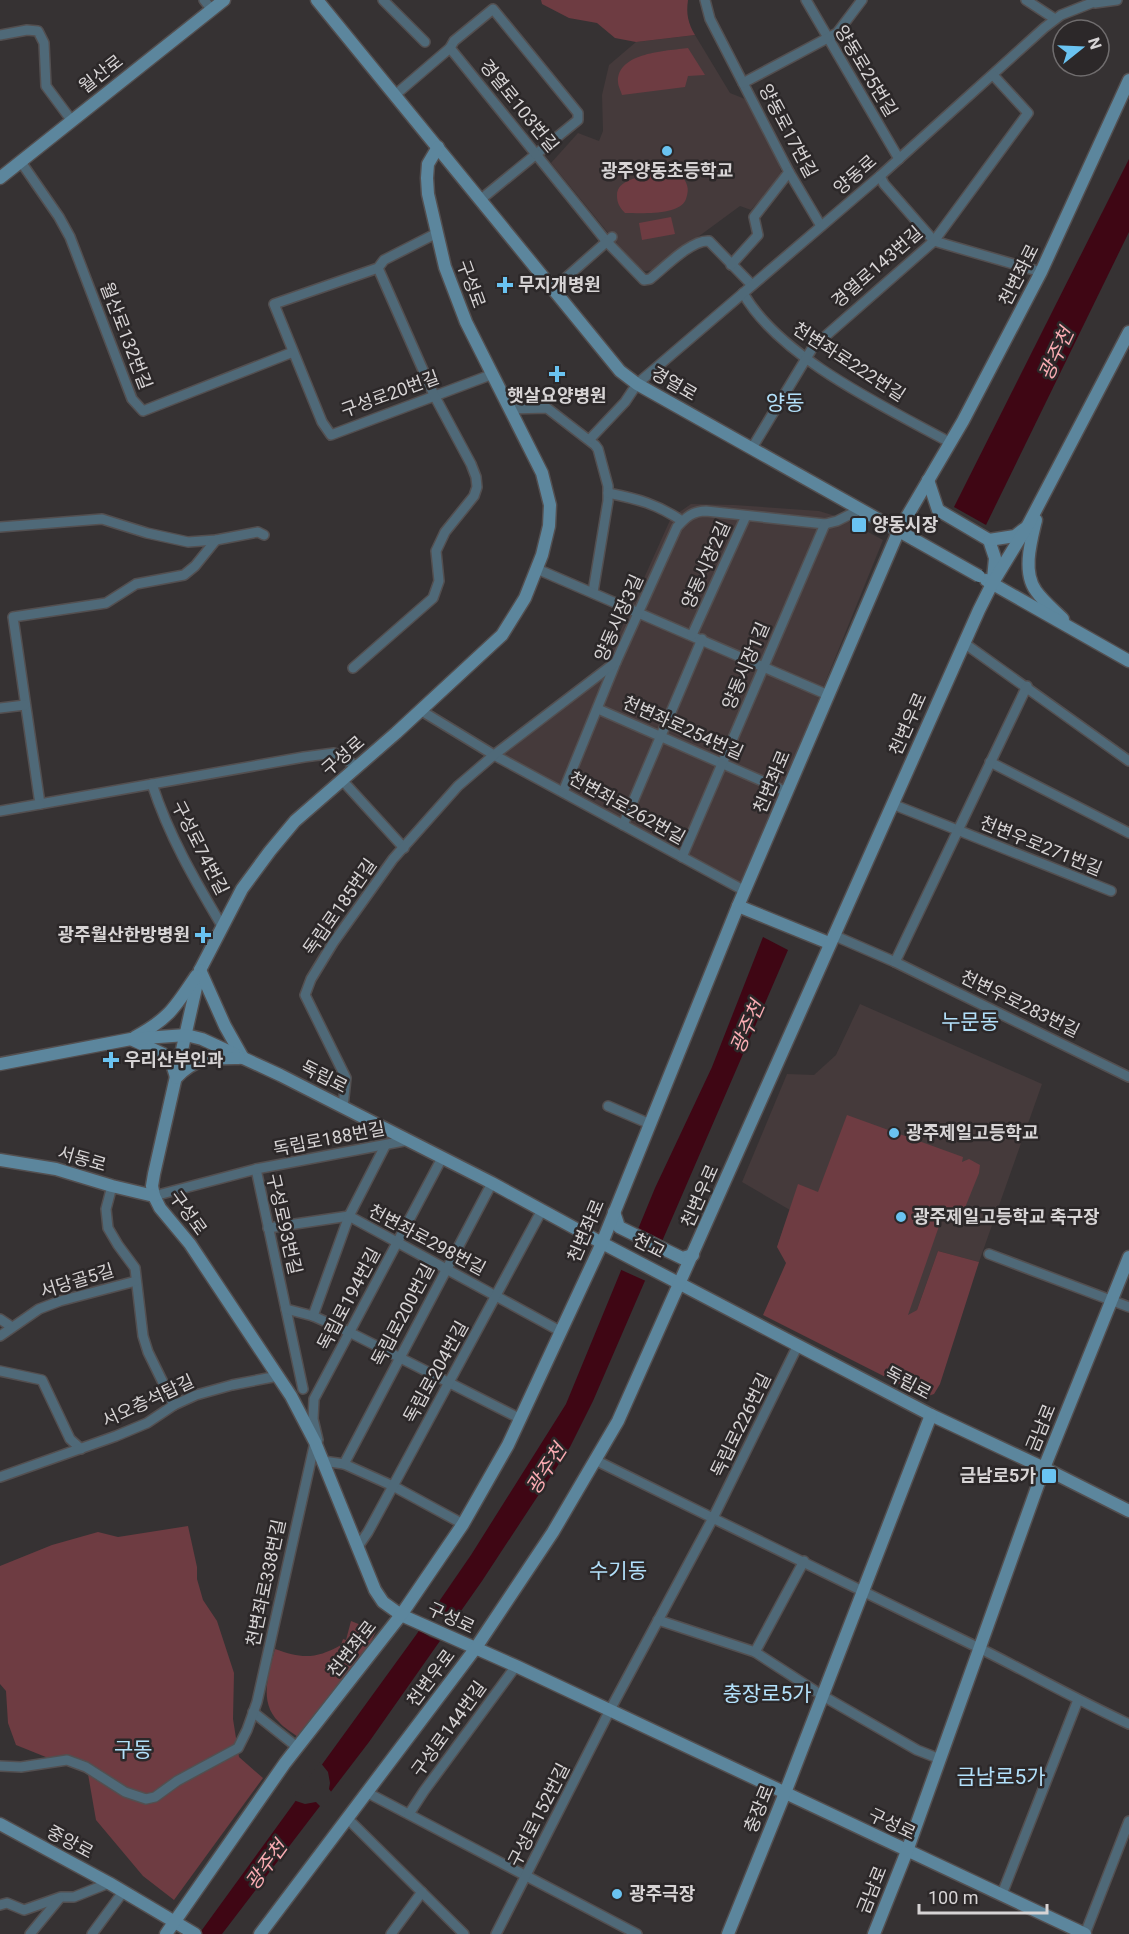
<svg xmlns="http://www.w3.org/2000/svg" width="1129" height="1934" font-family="Roboto,'Noto Sans KR',sans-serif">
  <rect width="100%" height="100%" fill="#363233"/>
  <g fill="#453a3b">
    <polygon points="695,35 730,93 745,99 778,161 782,175 751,210 740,206 653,270 645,271 636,267 551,163 578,133 599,141 603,131 602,95 609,65 636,42"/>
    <polygon points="691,504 734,505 819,511 842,518 883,540 743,885 494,751 605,665 671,518"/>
    <polygon points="860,1004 1042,1084 979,1262 938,1251 917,1310 908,1316 777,1247 790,1210 742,1182 787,1074 814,1075 836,1055"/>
  </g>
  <g fill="#6e3c42">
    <path d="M 541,0 L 688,0 C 686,14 688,23 695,35 L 636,42 L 615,38 L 597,23 L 569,18 L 542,4 Z"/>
    <path d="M 688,48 L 705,75 L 688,76 L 685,87 L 622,95 C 621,91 618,86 618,82 C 617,52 667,51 688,48 Z"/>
    <path d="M 668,172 L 680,174 C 687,182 690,188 686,199 C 680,216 640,213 625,213 C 620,208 617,203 617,196 C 616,176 653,175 668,172 Z"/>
    <polygon points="671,217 675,234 642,240 639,223"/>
    <polygon points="847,1115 963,1157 962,1162 969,1159 980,1165 979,1173 962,1215 956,1218 951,1217 945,1209 908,1315 917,1310 938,1251 979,1262 940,1384 934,1394 925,1397 763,1315 786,1263 777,1247 798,1184 818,1192"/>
    <polygon points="188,1526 197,1567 197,1579 203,1600 217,1621 234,1673 233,1719 239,1757 263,1778 174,1900 143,1876 96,1820 88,1774 16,1745 8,1723 6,1691 0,1684 0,1566 52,1545 98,1532 118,1537"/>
    <path d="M 351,1621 L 376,1631 L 370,1644 L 298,1737 C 292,1732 284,1728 279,1722 C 258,1702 269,1673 275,1649 C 302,1659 316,1659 341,1645 L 343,1639 L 346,1640 Z"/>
  </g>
  <g fill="#3f0614">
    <polygon points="1129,159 1129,232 986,525 954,507"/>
    <polygon points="763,937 788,950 593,1401 570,1447 482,1581 369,1742 222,1934 199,1934 416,1635 471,1555 566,1404 655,1188 712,1067"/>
  </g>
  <g fill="#363233">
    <polygon points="633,1231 663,1246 648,1282 617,1268"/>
    <polygon points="428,1612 445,1618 456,1624 443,1642 430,1637 417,1629"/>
    <polygon points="320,1762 328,1772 330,1783 329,1789 332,1793 321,1807 316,1802 305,1804 296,1801 293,1799"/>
  </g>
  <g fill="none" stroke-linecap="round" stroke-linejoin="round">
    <g stroke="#534f50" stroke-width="12">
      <g id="street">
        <polyline points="204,0 212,10"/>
        <polyline points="383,0 425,42"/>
        <polyline points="705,0 710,19 789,172 821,226"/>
        <polyline points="806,0 899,159"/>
        <polyline points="1026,0 1055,19"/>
        <polyline points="1095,3 1117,0"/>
        <polyline points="0,35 27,30 38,31 44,43 46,86 72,121"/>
        <polyline points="450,48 454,41 493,9 578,113 578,120 480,200"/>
        <polyline points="743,83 837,33 862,0"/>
        <path d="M 395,95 L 450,48 L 607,242 L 644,280 L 650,279 C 664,268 692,239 709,241 L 752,285"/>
        <polyline points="21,162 59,217 70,237 132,399 143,411 293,352"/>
        <polyline points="880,176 884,184 934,241 1041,272"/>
        <polyline points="437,233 384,260 378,268 274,304 322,422 331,435 493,374"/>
        <polyline points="731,265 758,235 754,217 789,172"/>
        <polyline points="552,290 612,237"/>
        <path d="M 743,293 C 780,358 885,407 951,443"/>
        <polyline points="510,409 547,408 595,445 598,449 608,486 608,501 593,592"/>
        <polyline points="590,439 625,402 637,384 880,176 1044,28 1061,15 1099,0"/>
        <polyline points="752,448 813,347 934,241 1028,113 993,75"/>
        <path d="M 608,493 C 638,499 657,504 682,521"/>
        <polyline points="0,527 102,519 147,533 188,542 216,540 258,532 264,535"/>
        <polyline points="216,540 195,566 184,575 136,584 106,603 13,617 40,804 304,757 334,753 358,767"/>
        <polyline points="537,569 828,695"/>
        <polyline points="692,635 746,516"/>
        <polyline points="964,643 1129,761"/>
        <polyline points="353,668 433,598 439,581 436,551 445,532 474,496 477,487 476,477 471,464 434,395 378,268"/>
        <polyline points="0,708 25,705"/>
        <polyline points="598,709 787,792"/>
        <polyline points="420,710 494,755 745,891"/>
        <polyline points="990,762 1129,833"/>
        <polyline points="342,780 404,848"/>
        <path d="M 152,784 C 169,836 194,879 222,926"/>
        <path d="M 563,792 L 616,662 L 677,527 C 686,517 693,511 706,511 L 825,524 L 837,521 L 861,509"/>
        <polyline points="892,804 1111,891"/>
        <polyline points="0,811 40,804"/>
        <polyline points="623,825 702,639"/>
        <polyline points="682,857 825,524"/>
        <polyline points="833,935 895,962 1129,1077"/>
        <polyline points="895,962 1027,686"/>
        <polyline points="608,1106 650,1124"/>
        <polyline points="343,1107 346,1078 305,995 311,979 333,943 393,859 458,786 494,755 616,662"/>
        <polyline points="256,1169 303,1389"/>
        <polyline points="112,1186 106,1209 108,1228 118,1245 135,1268 143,1336 148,1352 174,1405"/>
        <polyline points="154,1196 256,1169 409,1140"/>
        <polyline points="268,1228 349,1216 560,1331"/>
        <polyline points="989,1254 1129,1307"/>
        <polyline points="286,1309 313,1316 349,1332 521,1419"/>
        <polyline points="313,1316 349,1216 385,1146"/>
        <polyline points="0,1319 12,1327"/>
        <polyline points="0,1336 39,1309 60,1301 136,1281"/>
        <polyline points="0,1371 42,1380 70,1439 81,1449"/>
        <polyline points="318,1440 313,1419 314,1399 442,1158"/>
        <polyline points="322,1456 323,1461 344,1464 393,1486 463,1524"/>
        <path d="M 595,1460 C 720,1522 846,1583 971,1644 C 1024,1670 1075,1699 1129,1724"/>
        <polyline points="344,1464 492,1183"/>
        <polyline points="0,1477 116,1436 147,1423 174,1405 196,1395 232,1385 278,1376"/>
        <polyline points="357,1548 368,1532 393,1486 542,1210"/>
        <polyline points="658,1620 755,1652 823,1696 917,1750 940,1759"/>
        <polyline points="755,1652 804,1561"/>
        <polyline points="253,1712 297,1747"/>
        <polyline points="0,1766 21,1767 67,1760 86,1767 125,1792 146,1799 155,1797 177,1781 238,1748 247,1730 257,1702 315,1442"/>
        <polyline points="368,1793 637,1934"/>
        <polyline points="409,1814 424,1791 516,1666"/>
        <polyline points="348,1819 464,1934"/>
        <polyline points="1002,1894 1078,1700"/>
        <polyline points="0,1905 7,1903 24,1910 61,1897 74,1897 109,1883"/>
        <polyline points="30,1934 59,1899"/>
        <polyline points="92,1934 123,1892"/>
        <polyline points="391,1934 422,1892"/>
        <polyline points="496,1934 610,1710 713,1518 798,1345"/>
        <polyline points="1085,1934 1129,1821"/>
      </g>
    </g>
    <g stroke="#534f50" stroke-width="15">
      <g id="secondary">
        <polyline points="317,0 620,371 637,384 915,540"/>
        <polyline points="438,147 428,164 427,178 428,194 445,267 466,322 542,473 550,505 549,526 542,555 525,598 502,635 396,733 295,821 270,851 242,889 200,970 154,1174 152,1186 154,1196 160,1208 190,1244 291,1396 315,1442 375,1590 383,1602 401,1615 516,1666 1085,1934"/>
        <polyline points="0,178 224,0"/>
        <polyline points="928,480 938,510 989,540 995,558 993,579"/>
        <path d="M 1036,520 C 1031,541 1022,572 1036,591 C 1043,601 1054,610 1063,619"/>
        <polyline points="989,540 1015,536 1024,529"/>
        <polyline points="986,580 1129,661"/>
        <polyline points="738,906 829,943"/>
        <polyline points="200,970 225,1026 243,1058"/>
        <path d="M 135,1037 C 170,1018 175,1007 196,976"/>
        <polyline points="133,1040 163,1054 172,1064 176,1077"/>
        <polyline points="0,1064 131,1039 186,1035 202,1039 280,1075 492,1183 602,1243 931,1415 1044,1468 1129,1511"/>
        <path d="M 176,1078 C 195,1057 212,1058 239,1058"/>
        <polyline points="0,1160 56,1169 112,1186 154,1196"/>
        <polyline points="614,1212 619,1227 682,1258 693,1255"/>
        <polyline points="0,1824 109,1883 195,1934"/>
        <polyline points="166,1934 285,1763 401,1615 463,1524 508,1445 602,1243 738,906 899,530 963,421 1041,272 1129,80"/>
        <polyline points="260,1934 475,1649 553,1532 618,1421 979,610 992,584 1028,525 1129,332"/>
        <polyline points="728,1934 785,1793 931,1415"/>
        <polyline points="874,1934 907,1851 1044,1468 1129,1257"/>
      </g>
    </g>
    <use href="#street" stroke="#4f6978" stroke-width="9"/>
    <use href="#secondary" stroke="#5c869d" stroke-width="12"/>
    <g stroke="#534f50" stroke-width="15" stroke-linecap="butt">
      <polyline id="secondary-bridge" points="915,540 979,576"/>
    </g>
    <use href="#secondary-bridge" stroke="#5c869d" stroke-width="12"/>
  </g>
  <g fill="#6ac3f1" stroke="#2c2829" stroke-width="2">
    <circle cx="667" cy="151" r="6"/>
    <path d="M502 276h6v6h6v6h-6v6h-6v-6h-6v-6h6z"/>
    <path d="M554 365h6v6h6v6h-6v6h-6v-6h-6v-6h6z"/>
    <rect x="851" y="517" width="16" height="16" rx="3"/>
    <path d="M200 926h6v6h6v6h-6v6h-6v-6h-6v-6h6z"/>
    <path d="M108 1051h6v6h6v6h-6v6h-6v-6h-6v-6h6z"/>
    <circle cx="894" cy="1133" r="6"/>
    <circle cx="901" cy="1217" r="6"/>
    <rect x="1041" y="1468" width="16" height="16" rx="3"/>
    <circle cx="617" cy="1894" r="6"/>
  </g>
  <g text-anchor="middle" stroke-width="5" stroke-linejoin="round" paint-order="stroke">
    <g font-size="18" fill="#d7d4d5" stroke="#2c2829">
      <text transform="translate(866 71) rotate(59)" y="6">양동로25번길</text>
      <text transform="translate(101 74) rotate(-38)" y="6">월산로</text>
      <text transform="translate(519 106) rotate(51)" y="6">경열로103번길</text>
      <text transform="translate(788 131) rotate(62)" y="6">양동로17번길</text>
      <text transform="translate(855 175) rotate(-41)" y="6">양동로</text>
      <text transform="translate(877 267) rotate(-41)" y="6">경열로143번길</text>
      <text transform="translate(1019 275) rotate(-63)" y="6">천변좌로</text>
      <text transform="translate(471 284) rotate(70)" y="6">구성로</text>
      <text transform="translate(126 336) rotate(69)" y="6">월산로132번길</text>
      <text transform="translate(849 362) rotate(33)" y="6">천변좌로222번길</text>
      <text transform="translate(674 384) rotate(30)" y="6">경열로</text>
      <text transform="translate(390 394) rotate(-20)" y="6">구성로20번길</text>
      <text transform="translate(706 565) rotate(-66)" y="6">양동시장2길</text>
      <text transform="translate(619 618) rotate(-66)" y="6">양동시장3길</text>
      <text transform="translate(746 666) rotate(-67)" y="6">양동시장1길</text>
      <text transform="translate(908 724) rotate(-66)" y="6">천변우로</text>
      <text transform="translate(683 728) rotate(24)" y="6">천변좌로254번길</text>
      <text transform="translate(343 756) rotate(-41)" y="6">구성로</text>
      <text transform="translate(772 782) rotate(-67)" y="6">천변좌로</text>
      <text transform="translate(627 808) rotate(29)" y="6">천변좌로262번길</text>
      <text transform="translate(1041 846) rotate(22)" y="6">천변우로271번길</text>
      <text transform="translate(200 848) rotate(63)" y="6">구성로74번길</text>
      <text transform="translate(340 907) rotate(-55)" y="6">독립로185번길</text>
      <text transform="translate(1020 1004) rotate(26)" y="6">천변우로283번길</text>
      <text transform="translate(324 1077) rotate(27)" y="6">독립로</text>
      <text transform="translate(329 1139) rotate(-11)" y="6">독립로188번길</text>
      <text transform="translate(82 1159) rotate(16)" y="6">서동로</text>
      <text transform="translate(700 1196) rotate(-66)" y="6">천변우로</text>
      <text transform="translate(188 1213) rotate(54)" y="6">구성로</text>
      <text transform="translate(284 1224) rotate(77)" y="6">구성로93번길</text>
      <text transform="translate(586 1231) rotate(-67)" y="6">천변좌로</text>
      <text transform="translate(427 1240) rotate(28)" y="6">천변좌로298번길</text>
      <text transform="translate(649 1246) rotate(27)" y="6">천교</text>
      <text transform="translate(77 1281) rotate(-17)" y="6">서당골5길</text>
      <text transform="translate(349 1299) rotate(-62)" y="6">독립로194번길</text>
      <text transform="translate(403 1315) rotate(-62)" y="6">독립로200번길</text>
      <text transform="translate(436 1372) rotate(-61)" y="6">독립로204번길</text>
      <text transform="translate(908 1383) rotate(28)" y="6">독립로</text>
      <text transform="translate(148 1401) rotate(-25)" y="6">서오층석탑길</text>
      <text transform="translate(741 1425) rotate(-64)" y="6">독립로226번길</text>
      <text transform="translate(1041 1428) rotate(-68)" y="6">금남로</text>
      <text transform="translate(266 1583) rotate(-78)" y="6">천변좌로338번길</text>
      <text transform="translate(451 1618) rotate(25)" y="6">구성로</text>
      <text transform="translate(352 1649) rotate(-52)" y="6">천변좌로</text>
      <text transform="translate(431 1678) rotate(-53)" y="6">천변우로</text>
      <text transform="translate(449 1729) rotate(-54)" y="6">구성로144번길</text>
      <text transform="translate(759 1809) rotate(-68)" y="6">충장로</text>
      <text transform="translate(539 1815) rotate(-63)" y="6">구성로152번길</text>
      <text transform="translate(892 1824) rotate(25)" y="6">구성로</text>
      <text transform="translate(70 1842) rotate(28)" y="6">중앙로</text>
      <text transform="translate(872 1890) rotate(-68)" y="6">금남로</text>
    </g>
    <g font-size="18" font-weight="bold" fill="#d7d4d5" stroke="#2c2829" text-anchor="start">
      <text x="667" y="177" text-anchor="middle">광주양동초등학교</text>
      <text x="518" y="291">무지개병원</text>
      <text x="557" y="402" text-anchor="middle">햇살요양병원</text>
      <text x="872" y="531">양동시장</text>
      <text x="190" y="941" text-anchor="end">광주월산한방병원</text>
      <text x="124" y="1066">우리산부인과</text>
      <text x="906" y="1139">광주제일고등학교</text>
      <text x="913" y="1223">광주제일고등학교 축구장</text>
      <text x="1036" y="1482" text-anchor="end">금남로5가</text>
      <text x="629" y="1900">광주극장</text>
    </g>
    <g font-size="20" font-style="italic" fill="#faacb3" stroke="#2c2829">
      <text transform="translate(1056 354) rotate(-65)" y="7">광주천</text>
      <text transform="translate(747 1027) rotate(-66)" y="7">광주천</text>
      <text transform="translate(546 1469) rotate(-57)" y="7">광주천</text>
      <text transform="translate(266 1865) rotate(-54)" y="7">광주천</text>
    </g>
    <g font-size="21" fill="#b2e0fa" stroke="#2c2829">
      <text x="785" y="410">양동</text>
      <text x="970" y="1029">누문동</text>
      <text x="618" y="1578">수기동</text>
      <text x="767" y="1701">충장로5가</text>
      <text x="133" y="1757">구동</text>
      <text x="1001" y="1784">금남로5가</text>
    </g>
  </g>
  <g transform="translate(1081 48) rotate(72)"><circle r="28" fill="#2c2829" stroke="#706d6e" stroke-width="1.5"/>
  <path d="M0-4.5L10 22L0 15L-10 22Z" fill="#6ac3f1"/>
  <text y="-9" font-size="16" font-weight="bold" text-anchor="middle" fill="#d7d4d5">N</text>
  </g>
  <path d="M919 1904v9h128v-9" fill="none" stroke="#d7d4d5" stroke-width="3"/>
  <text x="928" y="1904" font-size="18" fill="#d7d4d5" stroke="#2c2829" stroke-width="4.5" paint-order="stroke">100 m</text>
</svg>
